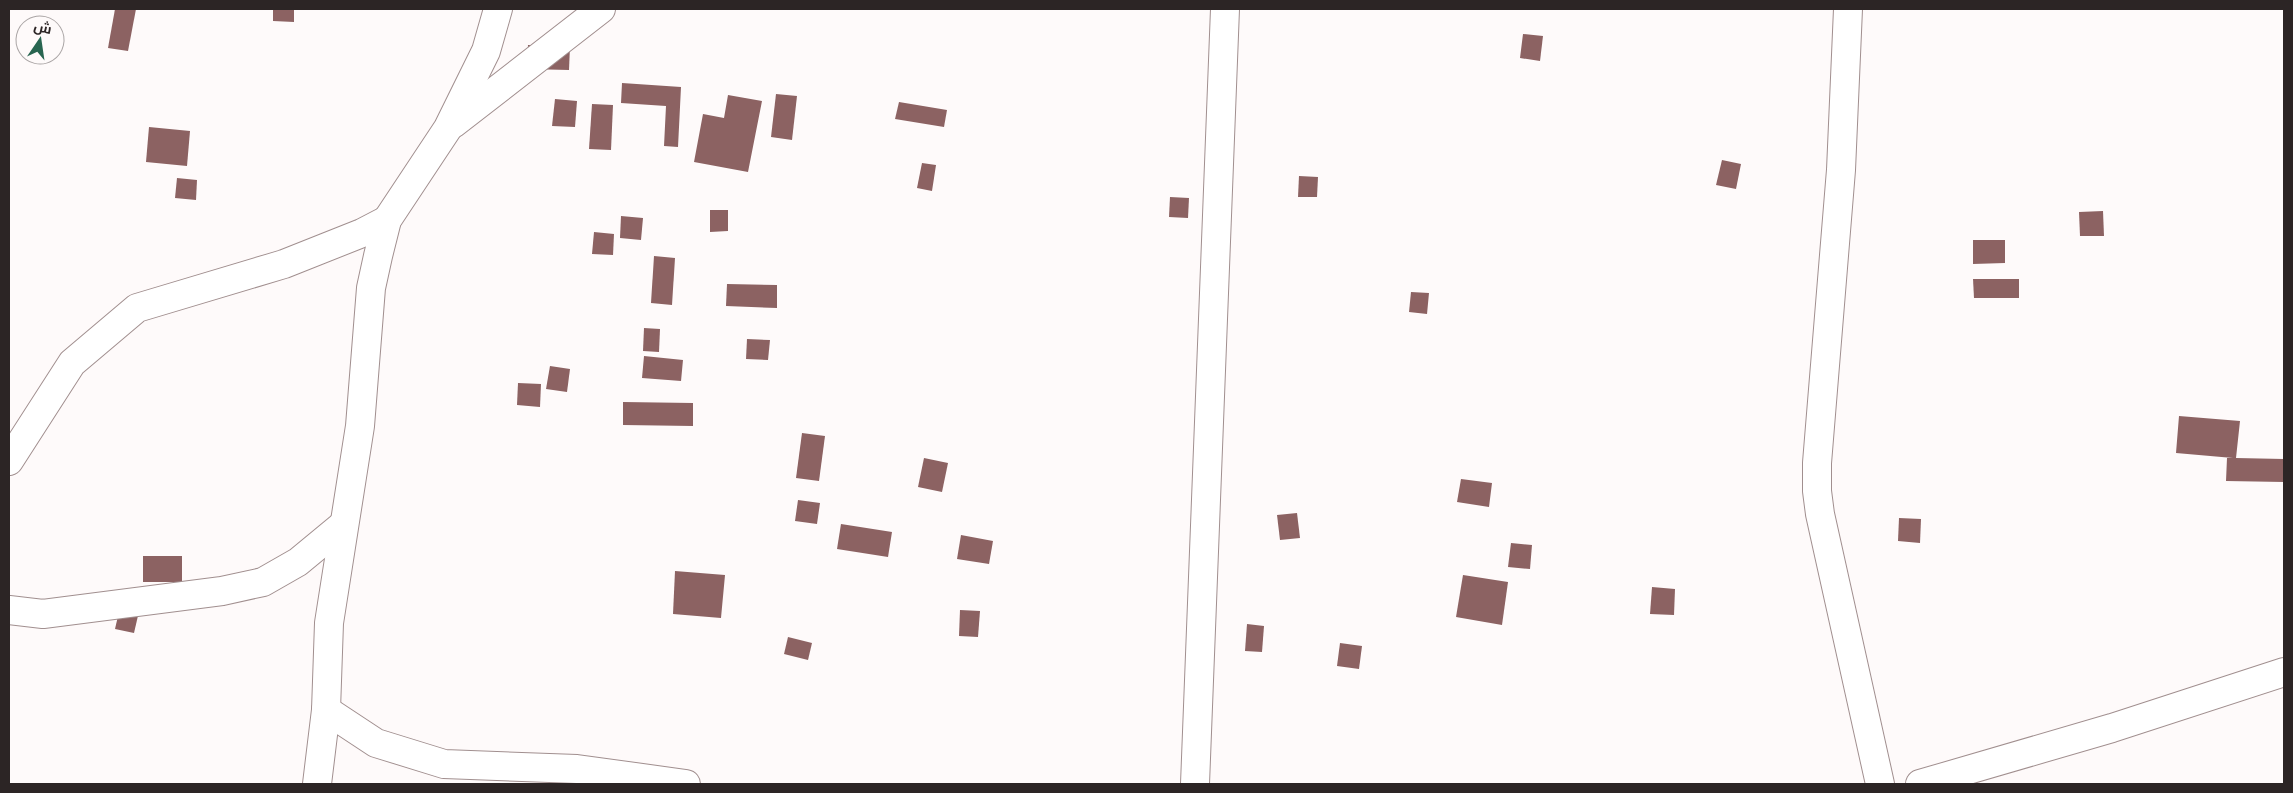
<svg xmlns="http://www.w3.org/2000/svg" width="2293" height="793" font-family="'PT Sans Narrow',Cairo,sans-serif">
  <rect width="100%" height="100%" fill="#fefafa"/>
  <g fill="#8c6262">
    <polygon points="115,9 136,9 128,51 108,48"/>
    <polygon points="273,9 294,9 294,22 273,21"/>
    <polygon points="1523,34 1543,36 1540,61 1520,58"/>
    <polygon points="528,45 570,46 569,70 527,69"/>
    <polygon points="622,83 681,87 678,147 664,146 666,106 621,103"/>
    <polygon points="776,94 797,96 792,140 771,137"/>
    <polygon points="728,95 762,101 748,172 694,162 703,114 724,118"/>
    <polygon points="555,99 577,101 575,127 552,126"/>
    <polygon points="899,102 947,110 944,127 895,119"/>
    <polygon points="592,104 613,105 611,150 589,149"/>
    <polygon points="149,127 190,131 187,166 146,162"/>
    <polygon points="1722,160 1741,164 1736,189 1716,185"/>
    <polygon points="922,163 936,165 932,191 917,188"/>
    <polygon points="1299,176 1318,177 1317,197 1298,197"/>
    <polygon points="177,178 197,180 196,200 175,198"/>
    <polygon points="1170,197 1189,198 1188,218 1169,217"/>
    <polygon points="710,210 728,210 728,231 710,232"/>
    <polygon points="2103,211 2104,236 2080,236 2079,212"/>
    <polygon points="621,216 643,218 641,240 620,238"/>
    <polygon points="594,232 614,234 613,255 592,254"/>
    <polygon points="1973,240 2005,240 2005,263 1973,264"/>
    <polygon points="654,256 675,258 672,305 651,303"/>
    <polygon points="1973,279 2019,279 2019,298 1974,298"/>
    <polygon points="727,284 777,285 777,308 726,306"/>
    <polygon points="1411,292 1429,293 1427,314 1409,312"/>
    <polygon points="644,328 660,329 659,352 643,351"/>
    <polygon points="747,339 770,340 768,360 746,359"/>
    <polygon points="644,356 683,360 681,381 642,378"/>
    <polygon points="550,366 570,369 567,392 546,389"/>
    <polygon points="518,383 541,384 540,407 517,405"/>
    <polygon points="623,402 693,403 693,426 623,425"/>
    <polygon points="2179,416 2240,421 2236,458 2284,459 2284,482 2226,481 2227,458 2233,458 2176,453"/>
    <polygon points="802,433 825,436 819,481 796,478"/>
    <polygon points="924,458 948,463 942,492 918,487"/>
    <polygon points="1461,479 1492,483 1489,507 1457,502"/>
    <polygon points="798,500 820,503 817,524 795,521"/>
    <polygon points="1297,513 1300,538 1280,540 1277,515"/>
    <polygon points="1899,518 1921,519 1920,543 1898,541"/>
    <polygon points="841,524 892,532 888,557 837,549"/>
    <polygon points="961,535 993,541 989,564 957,559"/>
    <polygon points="1511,543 1532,545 1530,569 1508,567"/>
    <rect x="143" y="556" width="39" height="26"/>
    <polygon points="675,571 725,575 721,618 673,614"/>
    <polygon points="1463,575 1508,582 1502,625 1456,617"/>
    <polygon points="1652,587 1675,589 1674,615 1650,614"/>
    <polygon points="121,603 140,607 134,633 115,629"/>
    <polygon points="960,610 980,611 978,637 959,636"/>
    <polygon points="1247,624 1264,626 1262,652 1245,651"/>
    <polygon points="788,637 812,643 808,660 784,654"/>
    <polygon points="1340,643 1362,646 1359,669 1337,666"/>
  </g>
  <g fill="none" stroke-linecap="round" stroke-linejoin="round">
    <g stroke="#a18f8f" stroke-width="30">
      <g id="minor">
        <polyline points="1848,9 1841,170 1817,463 1817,491 1820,514 1880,784"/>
        <polyline points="453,124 601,9"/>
        <polyline points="9,461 72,363 137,308 284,264 362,233 387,220"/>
        <polyline points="9,610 43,614 222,591 263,582 298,562 344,524"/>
        <polyline points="326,710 376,743 444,764 577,769 686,784"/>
        <polyline points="317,784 326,710 329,623 360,426 371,288 378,256 387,220 448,128 486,51 498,9"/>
        <polyline points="1195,784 1225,9"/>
        <polyline points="1920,784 2112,728 2284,672"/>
      </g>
    </g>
    <use href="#minor" stroke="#fff" stroke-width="28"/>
  </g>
  <rect width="2293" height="793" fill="none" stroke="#2c2525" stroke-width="20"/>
  <g transform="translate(40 40) rotate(13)"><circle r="24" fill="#fefafa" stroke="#aaa5a5"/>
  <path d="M0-4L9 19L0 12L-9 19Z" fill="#286550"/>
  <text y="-8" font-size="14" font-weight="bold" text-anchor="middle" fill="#2c2525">ش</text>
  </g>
</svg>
